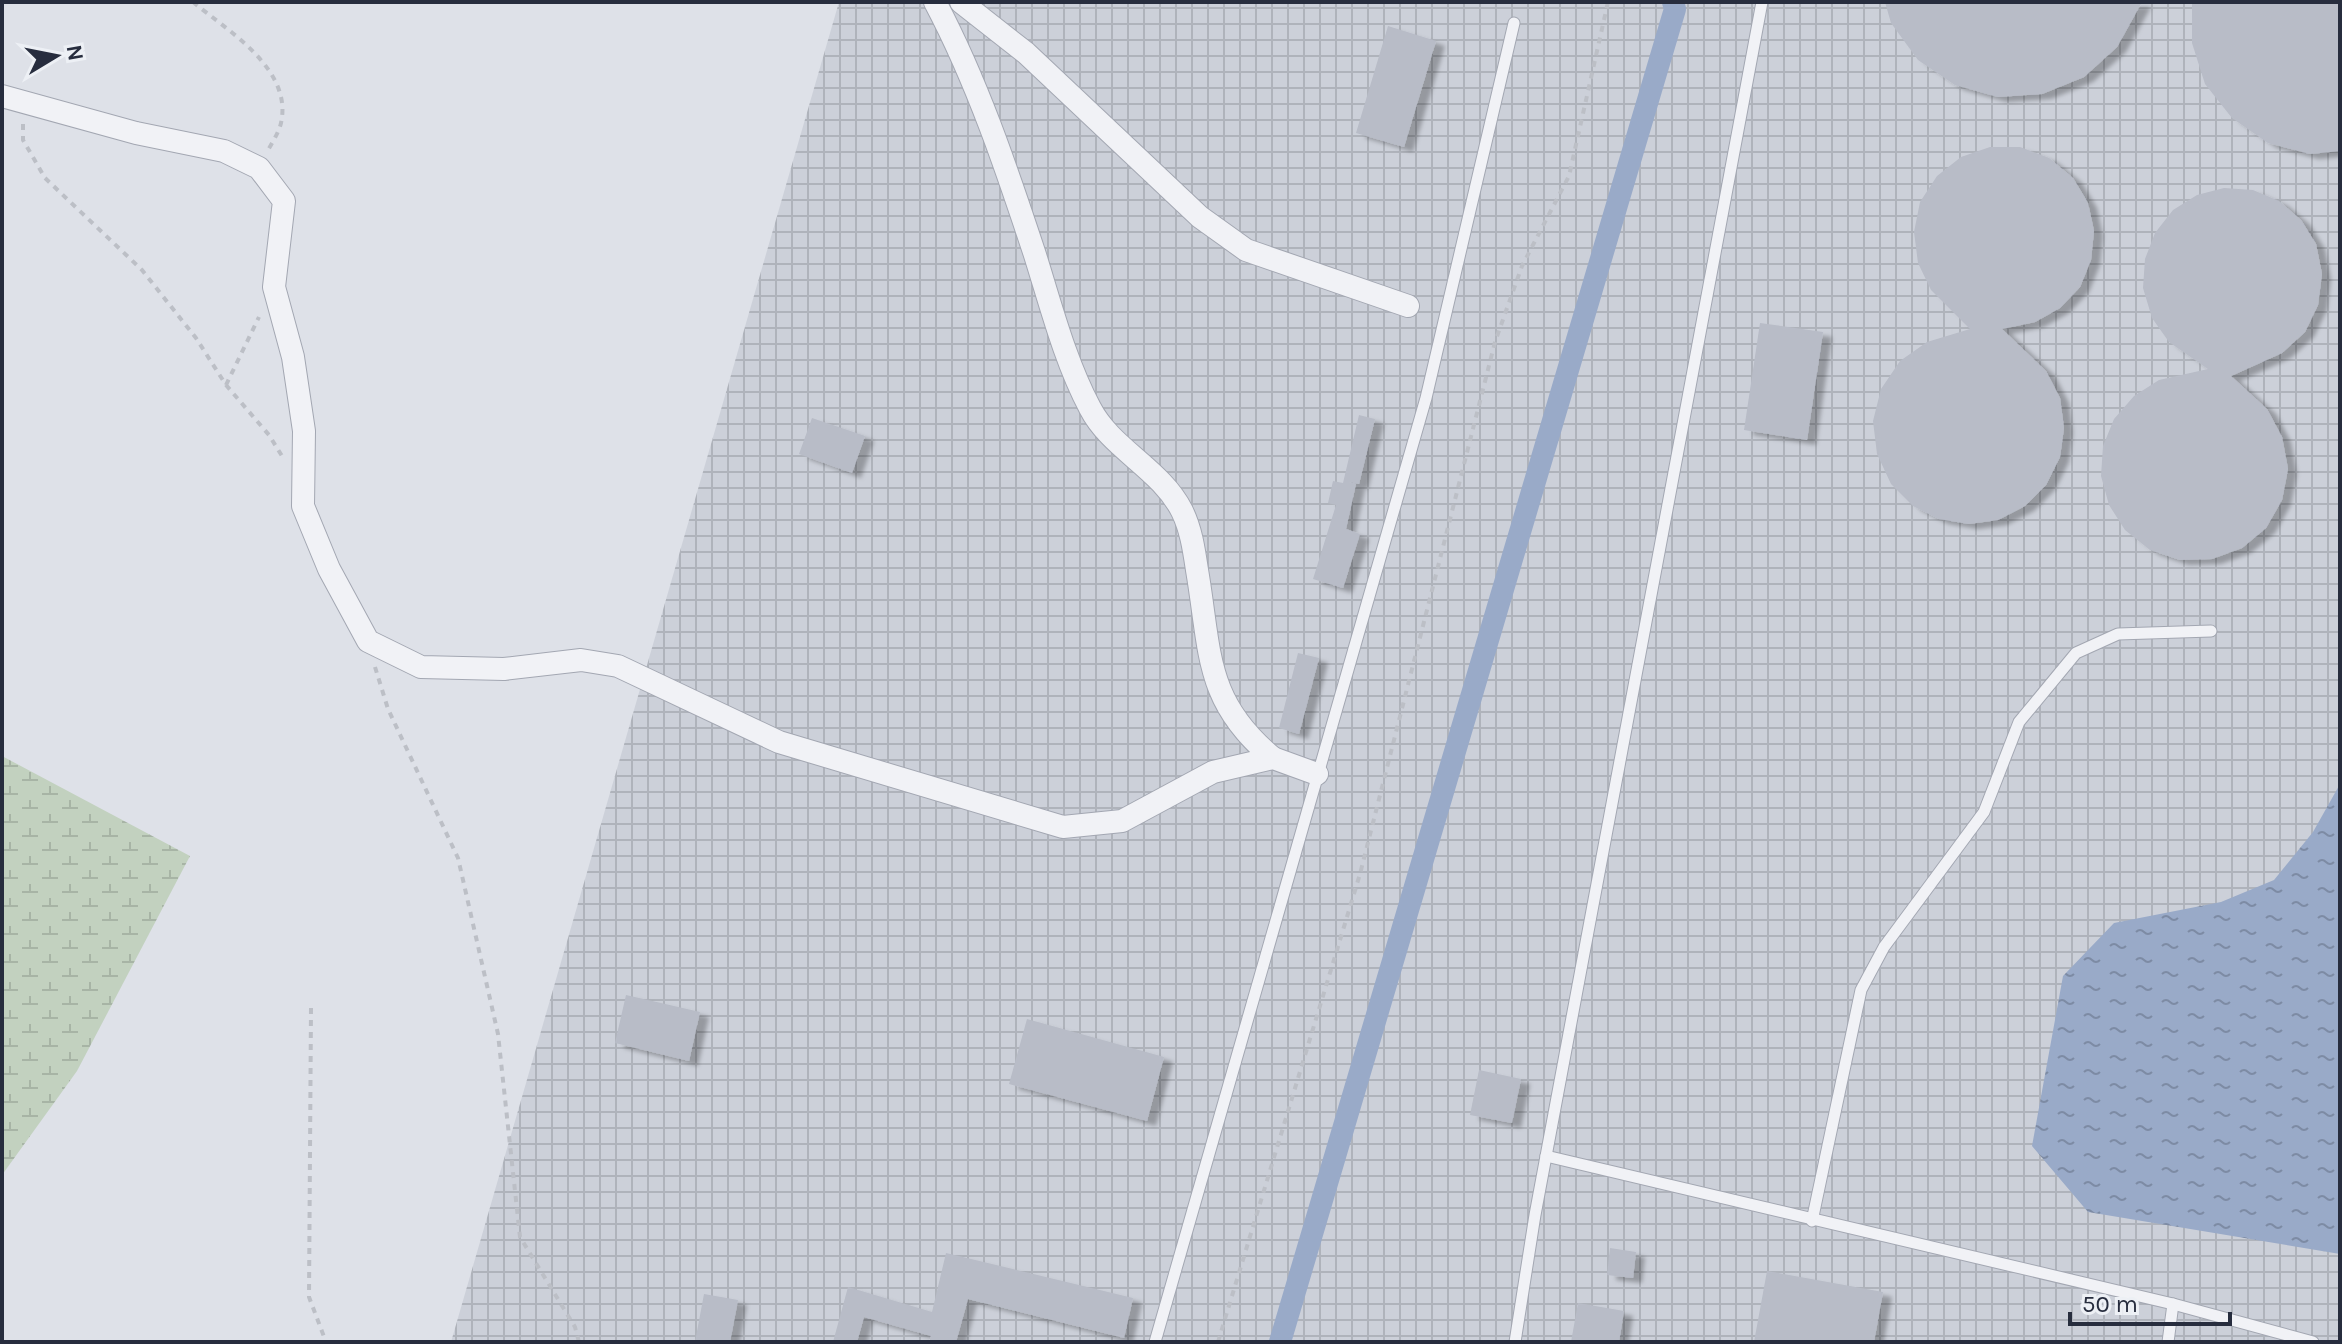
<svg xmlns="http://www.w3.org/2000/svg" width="2342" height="1344" font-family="Karla,sans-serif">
  <defs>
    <pattern id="industrial-grid" width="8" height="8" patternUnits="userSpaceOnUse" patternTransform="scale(2)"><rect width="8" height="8" fill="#ccd0d9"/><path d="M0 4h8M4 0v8" fill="none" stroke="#afb3bb"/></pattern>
    <pattern id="wetland-marsh" width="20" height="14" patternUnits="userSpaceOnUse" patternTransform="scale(2)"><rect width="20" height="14" fill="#c2d1bf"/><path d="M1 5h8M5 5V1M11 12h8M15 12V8" fill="none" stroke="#a7b4a5"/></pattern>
    <pattern id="water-ripples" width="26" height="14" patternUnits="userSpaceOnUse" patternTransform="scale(2)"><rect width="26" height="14" fill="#99aac8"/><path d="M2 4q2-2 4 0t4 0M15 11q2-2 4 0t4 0" fill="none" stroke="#7d8ba4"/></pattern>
    <filter id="shadow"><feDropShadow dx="9" dy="5" stdDeviation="2" flood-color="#0004"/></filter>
  </defs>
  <rect width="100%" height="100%" fill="#dee1e8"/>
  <polygon fill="url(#industrial-grid)" points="839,2 2340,2 2340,1342 451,1342"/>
  <polygon fill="url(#wetland-marsh)" points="2,756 190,856 77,1071 2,1175"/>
  <polygon fill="url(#water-ripples)" points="2340,784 2340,1254 2088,1212 2032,1146 2063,976 2114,923 2221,902 2274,880 2313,832"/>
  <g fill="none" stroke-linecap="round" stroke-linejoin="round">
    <polyline stroke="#99aac8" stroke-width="22" points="1280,1342 1675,9 1673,2"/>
  </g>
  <g fill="#b8bcc7" filter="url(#shadow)">
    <polygon points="1885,2 2142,2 2117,47 2084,77 2042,94 1998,97 1955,85 1918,60 1891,23"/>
    <polygon points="2192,2 2340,2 2340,151 2310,154 2268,143 2232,118 2205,84 2192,43"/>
    <polygon points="1388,26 1436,41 1404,147 1356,133"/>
    <polygon points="1990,147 2020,147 2049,158 2073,178 2088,203 2094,231 2091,260 2080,287 2060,308 2035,322 2002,329 2046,371 2060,398 2064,428 2060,457 2046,485 2025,506 1998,520 1969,524 1939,519 1913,506 1891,484 1877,454 1873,421 1881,389 1900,361 1927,342 1970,329 1931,290 1918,263 1914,232 1920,202 1937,176 1961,157"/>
    <polygon points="2224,188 2253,190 2279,201 2301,220 2316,244 2322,274 2318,305 2305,332 2282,353 2231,376 2267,409 2282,437 2288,469 2282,500 2266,528 2242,548 2212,559 2180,560 2150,550 2125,530 2109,505 2101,476 2103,446 2114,419 2134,396 2159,380 2208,369 2169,342 2152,318 2143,288 2145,259 2155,233 2173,210 2197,195"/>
    <polygon points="1760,323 1823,332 1807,440 1744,430"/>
    <polygon points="1359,415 1375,419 1359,484 1349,482 1356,484 1346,529 1360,534 1343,588 1313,579 1336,505 1328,503 1333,481 1343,483"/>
    <polygon points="812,418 865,436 852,473 799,454"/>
    <polygon points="1298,653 1319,658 1299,734 1279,728"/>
    <polygon points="626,995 700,1012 689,1061 615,1043"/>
    <polygon points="1027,1019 1164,1057 1147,1121 1009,1084"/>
    <polygon points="1479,1070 1521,1079 1512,1123 1470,1115"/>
    <polygon points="1610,1248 1636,1252 1633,1278 1607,1275"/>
    <polygon points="946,1253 1133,1298 1124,1338 968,1299 956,1342 929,1342 931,1336 864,1317 857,1342 833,1342 848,1287 932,1312"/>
    <polygon points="1767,1271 1883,1292 1874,1342 1754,1342"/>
    <polygon points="704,1294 738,1300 730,1342 695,1342"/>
    <polygon points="1578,1303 1624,1311 1619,1342 1571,1342"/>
  </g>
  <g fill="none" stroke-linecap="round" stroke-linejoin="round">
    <g stroke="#a3a7b2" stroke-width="13">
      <g id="service">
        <polyline points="1546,1156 2173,1304 2313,1342"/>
        <polyline points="1812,1221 1861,990 1884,947 1984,812 2019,722 2076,653 2118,634 2211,631"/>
        <polyline points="1155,1342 1426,398 1514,23"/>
        <polyline points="1515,1342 1535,1215 1762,2"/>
        <polyline points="2168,1342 2173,1304"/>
      </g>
    </g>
    <g stroke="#a3a7b2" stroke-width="24">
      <g id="minor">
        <path d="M 935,2 C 977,81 1007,170 1035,255 C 1051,306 1065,361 1090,408 C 1111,449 1161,469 1182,511 C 1191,529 1194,550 1197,570 C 1211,652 1204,701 1273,758"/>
        <polyline points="961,2 1026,53 1200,217 1246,250 1408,306"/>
        <polyline points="2,96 136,133 224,151 259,168 284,201 274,287 293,357 304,431 303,506 329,569 368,641 421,667 504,669 581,660 618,666 779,742 1063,827 1122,821 1213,772 1273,758 1317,774"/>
      </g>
    </g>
    <g stroke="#bcbfc6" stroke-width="4" stroke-dasharray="6 6" stroke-linecap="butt">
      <path d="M 193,2 C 228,31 293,69 281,123 C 279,132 272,143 267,152"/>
      <polyline points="23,124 23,140 45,178 142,270 196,338 226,385 269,435 282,456"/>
      <polyline points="226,385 259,317"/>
      <polyline points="375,667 388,709 458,858 498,1034 520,1237 575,1327 579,1342"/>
      <polyline points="311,1008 309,1297 326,1342"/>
      <polyline points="1218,1342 1360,874 1495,342 1522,266 1569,176 1608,2"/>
    </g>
    <use href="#service" stroke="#f1f2f6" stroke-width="11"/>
    <use href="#minor" stroke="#f1f2f6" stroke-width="22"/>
  </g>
  <rect width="2342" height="1344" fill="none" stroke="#272d3e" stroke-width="8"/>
  <g transform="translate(56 56) rotate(80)" stroke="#edf0f5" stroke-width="6" paint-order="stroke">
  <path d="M0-6L14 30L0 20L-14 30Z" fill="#272d3e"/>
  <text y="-12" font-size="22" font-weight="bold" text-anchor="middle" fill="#272d3e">N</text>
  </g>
  <path d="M2070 1312v12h160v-12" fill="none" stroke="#272d3e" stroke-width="4"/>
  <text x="2082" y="1312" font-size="24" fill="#272d3e" stroke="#edf0f5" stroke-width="6" paint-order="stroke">50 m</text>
</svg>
